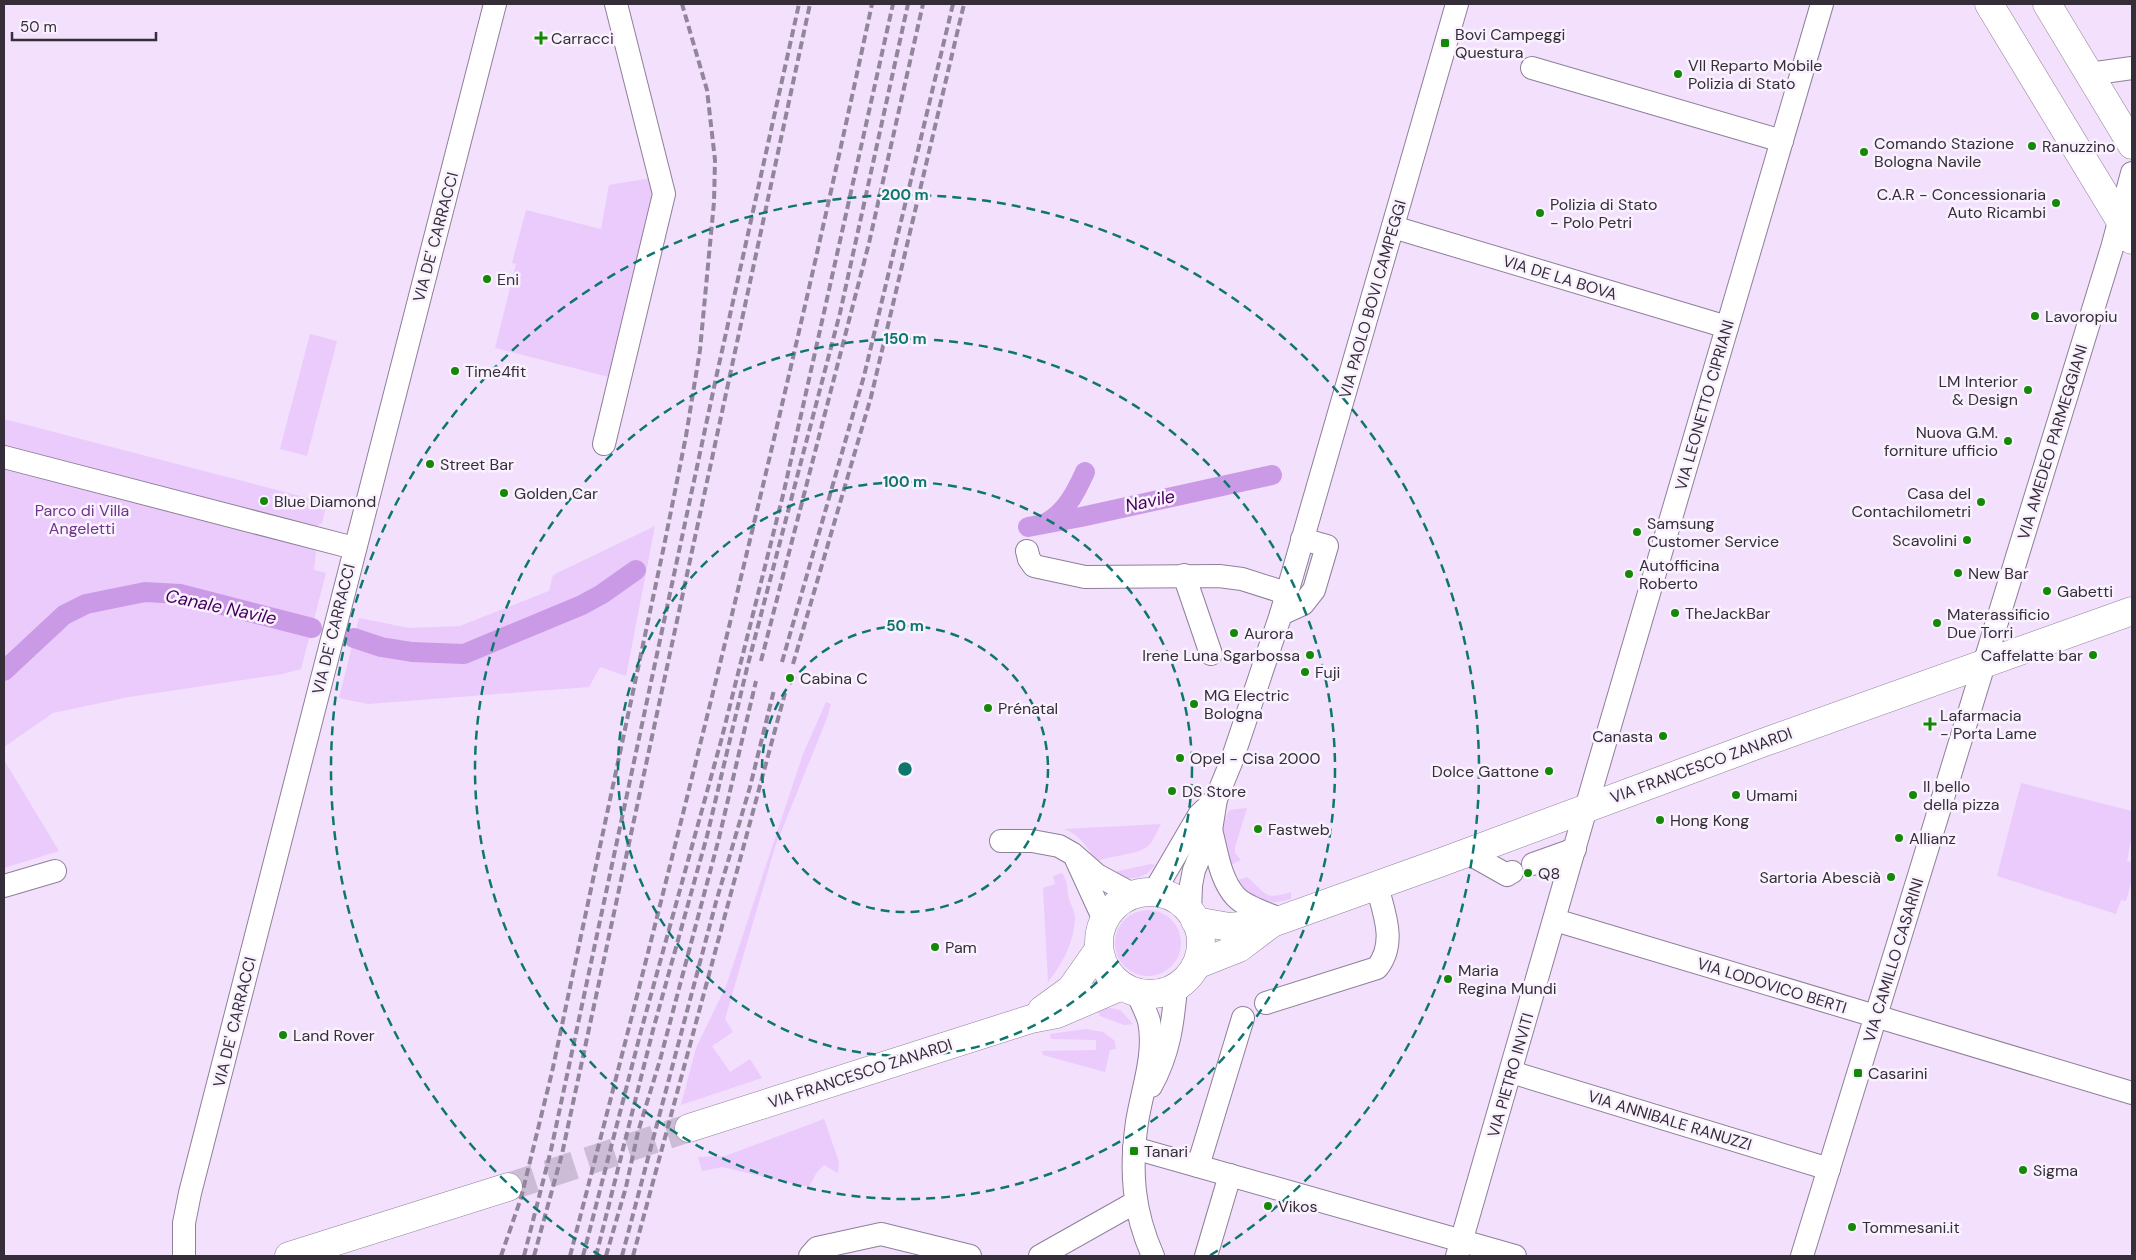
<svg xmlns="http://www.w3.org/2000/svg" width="2136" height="1260" font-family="'DM Sans',sans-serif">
  <rect width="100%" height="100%" fill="#f2e0fd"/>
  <g fill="#eacbfc">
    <polygon points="651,178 656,198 609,377 495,348 516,264 512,263 526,210 601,229 609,185"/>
    <polygon points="310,334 337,341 307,456 280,449"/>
    <polygon points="4,419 327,503 322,523 315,527 312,547 316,552 314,570 326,573 301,669 283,674 129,697 53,713 4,747"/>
    <polygon points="655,526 626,676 600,667 589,687 368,704 339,698 359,618 409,628 460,626 549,591 553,575"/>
    <polygon points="826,702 831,704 827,718 775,847 725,1019 733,1032 712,1046 730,1072 750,1059 762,1078 681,1105 696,1048 726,986 803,754"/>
    <polygon points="4,760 59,851 4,868"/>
    <polygon points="2021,783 2132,811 2132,834 2127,861 2132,862 2132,879 2126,901 2121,900 2116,914 1997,876"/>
    <path d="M 1247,808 L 1235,847 L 1235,853 L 1241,860 L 1227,867 C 1223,842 1218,834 1229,810 Z"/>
    <path d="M 1161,824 C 1157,831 1154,840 1149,845 C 1140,855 1109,855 1096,862 C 1087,846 1081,836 1064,829 Z"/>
    <path d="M 1151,864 L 1155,865 C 1143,882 1126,880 1109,873 Z"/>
    <path d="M 1062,873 C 1068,882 1067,889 1069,899 C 1071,905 1075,912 1075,918 C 1074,942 1063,963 1048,982 L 1043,888 L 1055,884 L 1053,876 Z"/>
    <path d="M 1247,877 C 1267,893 1263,901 1291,892 L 1291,899 C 1258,907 1258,902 1233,882 Z"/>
    <circle cx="1148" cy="943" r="33"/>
    <polygon points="1106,1007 1120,1010 1133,1024 1124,1025 1100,1016 1097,1010"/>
    <polygon points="1086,1029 1103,1032 1115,1041 1116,1049 1110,1050 1105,1072 1043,1055 1042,1051 1096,1050 1096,1040 1051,1039 1050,1034"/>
    <polygon points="824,1119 839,1162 838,1173 824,1165 817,1172 809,1187 722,1167 702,1171 698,1157 725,1156"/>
  </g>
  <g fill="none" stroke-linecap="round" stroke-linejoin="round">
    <g stroke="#cb9ae6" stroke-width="20">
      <path d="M 1046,523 C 1066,512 1076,492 1085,472"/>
      <polyline points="1028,527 1081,517 1272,475"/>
      <polyline points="354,638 381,647 412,652 464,654 582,605 602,594 636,570"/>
      <polyline points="4,671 64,615 86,604 145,592 180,594 312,628"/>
    </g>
    <polyline stroke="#ccbcd6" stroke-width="28" stroke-dasharray="28 14" stroke-linecap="butt" points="508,1187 689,1128"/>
    <g stroke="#8f7f99" stroke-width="24">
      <g id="minor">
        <polyline points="1532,68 1782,141"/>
        <polyline points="2089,74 2132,68"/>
        <polyline points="1393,227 1727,327"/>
        <polyline points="604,444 664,194 616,4"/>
        <polyline points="4,457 354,548"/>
        <polyline points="1027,551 1029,559 1034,566 1085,577 1219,576 1242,579 1286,593"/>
        <polyline points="1184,575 1211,654"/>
        <polyline points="1281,614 1303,604 1314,590 1327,546 1302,539"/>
        <path d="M 1211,830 C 1217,852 1220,880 1236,897 C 1247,908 1267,913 1282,920"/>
        <polyline points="1001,841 1032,841 1059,846 1073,854 1097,875 1134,895"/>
        <polyline points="1468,853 1507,875 1512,872"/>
        <polyline points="1076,859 1104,920"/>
        <polyline points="1533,864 1575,849"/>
        <polyline points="4,886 55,871"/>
        <polyline points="1154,892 1199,815 1216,799"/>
        <polyline points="1190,912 1191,885 1194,870 1211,830 1216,799 1232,760 1281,614 1457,4"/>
        <polyline points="1555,920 2132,1093"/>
        <path d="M 1137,993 C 1141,1002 1146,1011 1149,1021 C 1156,1054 1142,1090 1137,1122 C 1130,1171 1133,1211 1153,1256"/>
        <path d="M 1266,1003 L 1377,968 C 1397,943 1384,913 1377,886"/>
        <polyline points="1511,1072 1829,1169"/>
        <path d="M 1151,1086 C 1169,1054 1173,1023 1176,987"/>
        <polyline points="1134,1148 1515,1256"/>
        <polyline points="1198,1166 1243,1018"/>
        <polyline points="184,1256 184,1223 190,1193 495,4"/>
        <polyline points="810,1256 817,1248 881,1234 970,1256"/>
        <polyline points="1040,1256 1136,1202"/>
        <polyline points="1206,1256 1230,1175"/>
        <polyline points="1457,1256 1595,777 1822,4"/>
        <polyline points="1802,1256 2112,248 2132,173"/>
      </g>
    </g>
    <g stroke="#8f7f99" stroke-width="29">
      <g id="major">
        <polyline points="1989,4 2132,240"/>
        <polyline points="2047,4 2132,145"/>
        <circle cx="1150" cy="943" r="51"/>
        <polyline points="1195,921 1229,927 1272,923 1442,862 1762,743 2132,611"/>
        <polyline points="1196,965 1239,948 1272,923"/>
        <polyline points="1042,1010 1071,989 1099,949"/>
        <polyline points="689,1128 1031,1019 1057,1014 1122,986"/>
        <polyline points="289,1256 508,1187"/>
      </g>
    </g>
    <use href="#minor" stroke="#fff" stroke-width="22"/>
    <use href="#major" stroke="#fff" stroke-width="28"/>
    <g stroke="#92869a" stroke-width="4" stroke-dasharray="8 4" stroke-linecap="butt">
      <polyline points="761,661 869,243 923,4"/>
      <polyline points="782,662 864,376 953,4"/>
      <polyline points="793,664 871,397 964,4"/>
      <polyline points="501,1256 521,1198 552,1072 664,546 686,436 700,350 714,202 715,160 707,90 682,4"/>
      <polyline points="524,1256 551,1150 716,378 799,4"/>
      <polyline points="534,1256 562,1154 810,4"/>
      <path d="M 570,1256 C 678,841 782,424 872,4"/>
      <polyline points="583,1256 641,1031 721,741 784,491 893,4"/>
      <polyline points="596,1256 653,1030 707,836 747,668 840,313 908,4"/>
      <polyline points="606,1256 626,1187 638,1132 660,1060 719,838 756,681"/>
      <polyline points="622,1256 716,902 750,787 774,690"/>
      <polyline points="633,1256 785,693"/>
    </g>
  </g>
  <g fill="none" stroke="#0f766e" stroke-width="2.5" stroke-dasharray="9 6">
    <circle cx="905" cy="769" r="143"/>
    <circle cx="905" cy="769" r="287"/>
    <circle cx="905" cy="769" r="430"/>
    <path d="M601 1256A574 574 0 1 1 1209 1256"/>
  </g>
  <g fill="#158808" stroke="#f9f2fe" stroke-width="2">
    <path d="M538.5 30.5h5v5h5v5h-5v5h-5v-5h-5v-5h5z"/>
    <rect x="1440" y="38" width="10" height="10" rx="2.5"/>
    <circle cx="1678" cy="74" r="5"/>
    <circle cx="2032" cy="146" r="5"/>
    <circle cx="1864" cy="152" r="5"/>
    <circle cx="2056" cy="203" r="5"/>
    <circle cx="1540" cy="213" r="5"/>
    <circle cx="487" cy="279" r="5"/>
    <circle cx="2035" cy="316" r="5"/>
    <circle cx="455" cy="371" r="5"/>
    <circle cx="2028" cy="390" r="5"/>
    <circle cx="2008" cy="441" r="5"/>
    <circle cx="430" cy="464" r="5"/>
    <circle cx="504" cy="493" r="5"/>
    <circle cx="264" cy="501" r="5"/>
    <circle cx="1981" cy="502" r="5"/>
    <circle cx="1637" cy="532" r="5"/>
    <circle cx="1967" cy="540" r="5"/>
    <circle cx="1958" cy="573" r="5"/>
    <circle cx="1629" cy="574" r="5"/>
    <circle cx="2047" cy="591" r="5"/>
    <circle cx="1675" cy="613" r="5"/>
    <circle cx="1937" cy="623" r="5"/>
    <circle cx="1234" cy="633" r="5"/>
    <circle cx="1310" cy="655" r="5"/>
    <circle cx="2093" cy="655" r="5"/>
    <circle cx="1305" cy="672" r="5"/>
    <circle cx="790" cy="678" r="5"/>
    <circle cx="1194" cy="704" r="5"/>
    <circle cx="988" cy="708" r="5"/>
    <path d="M1927.5 716.5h5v5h5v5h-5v5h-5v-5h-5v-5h5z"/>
    <circle cx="1663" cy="736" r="5"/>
    <circle cx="1180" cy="758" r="5"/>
    <circle cx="1549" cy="771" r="5"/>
    <circle cx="1172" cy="791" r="5"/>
    <circle cx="1736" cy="795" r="5"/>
    <circle cx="1913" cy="795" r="5"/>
    <circle cx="1660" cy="820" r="5"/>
    <circle cx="1258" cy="829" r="5"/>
    <circle cx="1899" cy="838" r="5"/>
    <circle cx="1528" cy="873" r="5"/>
    <circle cx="1891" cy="877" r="5"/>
    <circle cx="935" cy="947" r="5"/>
    <circle cx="1448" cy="979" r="5"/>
    <circle cx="283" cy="1035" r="5"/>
    <rect x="1853" y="1068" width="10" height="10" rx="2.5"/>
    <rect x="1129" y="1146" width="10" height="10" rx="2.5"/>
    <circle cx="2023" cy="1170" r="5"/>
    <circle cx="1268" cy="1206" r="5"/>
    <circle cx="1852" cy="1227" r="5"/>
  </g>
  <g text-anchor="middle" stroke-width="5" stroke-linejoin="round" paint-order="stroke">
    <g font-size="16" fill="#352e39" stroke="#f9f2fe" text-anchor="start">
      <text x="1455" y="40">Bovi Campeggi<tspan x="1455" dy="18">Questura</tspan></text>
      <text x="551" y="44">Carracci</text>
      <text x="1688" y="71">VII Reparto Mobile<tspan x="1688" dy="18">Polizia di Stato</tspan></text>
      <text x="1874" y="149">Comando Stazione<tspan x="1874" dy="18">Bologna Navile</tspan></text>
      <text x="2042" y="152">Ranuzzino</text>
      <text x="2046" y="200" text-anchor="end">C.A.R - Concessionaria<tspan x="2046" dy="18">Auto Ricambi</tspan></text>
      <text x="1550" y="210">Polizia di Stato<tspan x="1550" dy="18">- Polo Petri</tspan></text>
      <text x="497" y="285">Eni</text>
      <text x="2045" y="322">Lavoropiu</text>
      <text x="465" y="377">Time4fit</text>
      <text x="2018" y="387" text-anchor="end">LM Interior<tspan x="2018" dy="18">&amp; Design</tspan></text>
      <text x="1998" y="438" text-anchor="end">Nuova G.M.<tspan x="1998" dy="18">forniture ufficio</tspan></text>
      <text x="440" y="470">Street Bar</text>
      <text x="514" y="499">Golden Car</text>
      <text x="1971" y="499" text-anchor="end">Casa del<tspan x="1971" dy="18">Contachilometri</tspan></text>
      <text x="274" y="507">Blue Diamond</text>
      <text x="1647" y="529">Samsung<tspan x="1647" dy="18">Customer Service</tspan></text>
      <text x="1957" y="546" text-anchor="end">Scavolini</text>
      <text x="1639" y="571">Autofficina<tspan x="1639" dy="18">Roberto</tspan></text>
      <text x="1968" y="579">New Bar</text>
      <text x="2057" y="597">Gabetti</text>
      <text x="1685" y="619">TheJackBar</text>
      <text x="1947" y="620">Materassificio<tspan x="1947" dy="18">Due Torri</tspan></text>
      <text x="1244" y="639">Aurora</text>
      <text x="1300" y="661" text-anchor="end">Irene Luna Sgarbossa</text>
      <text x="2083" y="661" text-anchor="end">Caffelatte bar</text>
      <text x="1315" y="678">Fuji</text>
      <text x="800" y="684">Cabina C</text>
      <text x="1204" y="701">MG Electric<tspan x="1204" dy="18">Bologna</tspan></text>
      <text x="998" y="714">Prénatal</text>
      <text x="1940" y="721">Lafarmacia<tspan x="1940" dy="18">- Porta Lame</tspan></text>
      <text x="1653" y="742" text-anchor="end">Canasta</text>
      <text x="1190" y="764">Opel - Cisa 2000</text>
      <text x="1539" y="777" text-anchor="end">Dolce Gattone</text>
      <text x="1923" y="792">Il bello<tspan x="1923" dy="18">della pizza</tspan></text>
      <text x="1182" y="797">DS Store</text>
      <text x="1746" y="801">Umami</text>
      <text x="1670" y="826">Hong Kong</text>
      <text x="1268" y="835">Fastweb</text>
      <text x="1909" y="844">Allianz</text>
      <text x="1538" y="879">Q8</text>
      <text x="1881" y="883" text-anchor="end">Sartoria Abescià</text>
      <text x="945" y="953">Pam</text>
      <text x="1458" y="976">Maria<tspan x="1458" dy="18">Regina Mundi</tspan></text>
      <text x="293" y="1041">Land Rover</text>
      <text x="1868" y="1079">Casarini</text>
      <text x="1144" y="1157">Tanari</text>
      <text x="2033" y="1176">Sigma</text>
      <text x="1278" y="1212">Vikos</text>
      <text x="1862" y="1233">Tommesani.it</text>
    </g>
    <g font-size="16" fill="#352e39" stroke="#f9f2fe">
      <text transform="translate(435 237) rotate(-75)" y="6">VIA DE' CARRACCI</text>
      <text transform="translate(1560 277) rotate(17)" y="6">VIA DE LA BOVA</text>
      <text transform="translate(1372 299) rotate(-74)" y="6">VIA PAOLO BOVI CAMPEGGI</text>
      <text transform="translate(1704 405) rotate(-74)" y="6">VIA LEONETTO CIPRIANI</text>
      <text transform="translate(2052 442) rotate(-73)" y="6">VIA AMEDEO PARMEGGIANI</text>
      <text transform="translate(333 629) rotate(-76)" y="6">VIA DE' CARRACCI</text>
      <text transform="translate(1701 765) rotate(-20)" y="6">VIA FRANCESCO ZANARDI</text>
      <text transform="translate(1893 960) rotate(-73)" y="6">VIA CAMILLO CASARINI</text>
      <text transform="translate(1772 985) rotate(17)" y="6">VIA LODOVICO BERTI</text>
      <text transform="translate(234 1022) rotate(-76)" y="6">VIA DE' CARRACCI</text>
      <text transform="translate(860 1073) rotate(-18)" y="6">VIA FRANCESCO ZANARDI</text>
      <text transform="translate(1510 1075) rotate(-74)" y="6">VIA PIETRO INVITI</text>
      <text transform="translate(1670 1120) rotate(17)" y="6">VIA ANNIBALE RANUZZI</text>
    </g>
    <g font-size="16" fill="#70348c" stroke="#f9f2fe">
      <text x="82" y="516">Parco di Villa<tspan x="82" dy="18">Angeletti</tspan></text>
    </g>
    <g font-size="18" font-style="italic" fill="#45005e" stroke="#f9f2fe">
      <text transform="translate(1150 501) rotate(-12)" y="6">Navile</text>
      <text transform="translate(221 607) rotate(12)" y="6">Canale Navile</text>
    </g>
  </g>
  <circle cx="905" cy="769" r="8" fill="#0f766e" stroke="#f9f2fe" stroke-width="2.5"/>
  <g font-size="15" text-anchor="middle" font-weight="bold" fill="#0f766e" stroke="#f9f2fe" stroke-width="5" stroke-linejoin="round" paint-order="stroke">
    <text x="905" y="200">200 m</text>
    <text x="905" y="344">150 m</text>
    <text x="905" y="487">100 m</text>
    <text x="905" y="631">50 m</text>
  </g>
  <rect width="2136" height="1260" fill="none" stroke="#352e39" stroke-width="10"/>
  <path d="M12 32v8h144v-8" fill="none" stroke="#352e39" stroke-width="2.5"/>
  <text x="20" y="32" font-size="15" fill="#352e39" stroke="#f9f2fe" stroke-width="4" paint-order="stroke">50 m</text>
</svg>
